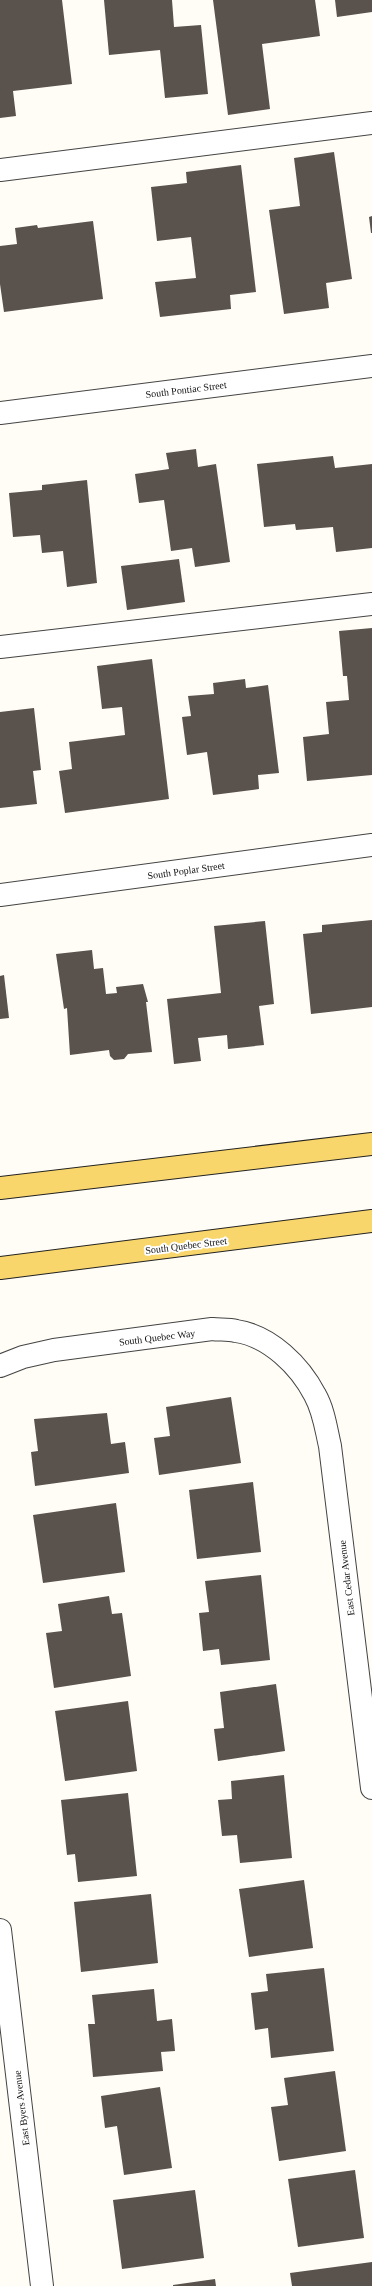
<svg xmlns="http://www.w3.org/2000/svg" width="372" height="2286" font-family="Georgia,serif">
  <rect width="100%" height="100%" fill="#fffdf5"/>
  <g fill="#5a524d">
    <polygon points="0,0 62,0 72,84 13,91 16,116 0,118"/>
    <polygon points="104,0 172,0 174,27 201,25 208,94 165,98 160,50 109,55"/>
    <polygon points="213,0 315,0 320,36 262,44 270,109 228,115"/>
    <polygon points="335,0 372,0 372,12 337,17"/>
    <polygon points="334,152 352,279 326,283 329,308 284,314 269,210 300,206 294,158"/>
    <polygon points="241,165 256,292 230,295 231,309 160,317 155,282 196,278 191,237 157,241 151,187 187,183 186,172"/>
    <polygon points="372,216 372,233 371,233 369,217"/>
    <polygon points="93,221 103,299 4,312 0,284 0,246 17,244 15,228 37,225 38,228"/>
    <polygon points="196,449 198,467 216,464 230,562 195,567 192,548 171,551 164,500 139,503 135,474 169,469 166,453"/>
    <polygon points="333,456 335,468 372,464 372,548 336,552 333,527 296,530 295,524 264,527 257,464"/>
    <polygon points="87,480 97,583 67,587 63,551 42,553 40,535 13,537 9,493 42,490 42,485"/>
    <polygon points="179,559 185,602 127,610 121,566"/>
    <polygon points="372,628 372,775 307,781 303,737 329,734 326,702 349,700 347,676 343,676 339,631"/>
    <polygon points="152,659 169,799 65,813 59,771 72,769 69,742 125,735 122,707 102,709 97,666"/>
    <polygon points="245,679 246,688 268,685 279,773 258,775 259,789 213,795 207,752 187,755 182,717 191,716 188,696 214,694 213,683"/>
    <polygon points="34,708 41,770 33,771 37,804 0,808 0,712"/>
    <polygon points="372,920 372,1007 311,1014 303,934 322,932 322,925"/>
    <polygon points="265,921 274,1004 259,1006 264,1045 228,1049 227,1035 198,1038 201,1061 174,1064 167,999 221,993 214,926"/>
    <polygon points="92,950 94,969 103,968 106,994 117,993 116,987 143,984 148,1002 146,1002 152,1052 128,1054 124,1059 114,1060 110,1056 109,1050 70,1055 67,1008 64,1009 56,954"/>
    <polygon points="4,975 9,1018 0,1019 0,976"/>
    <polygon points="231,1397 241,1463 159,1475 154,1438 170,1436 166,1407"/>
    <polygon points="107,1413 111,1444 125,1442 129,1473 35,1486 31,1452 38,1451 34,1419"/>
    <polygon points="253,1482 261,1552 197,1559 189,1490"/>
    <polygon points="116,1503 125,1572 43,1583 33,1515"/>
    <polygon points="261,1575 270,1660 221,1665 219,1649 203,1651 199,1613 209,1612 205,1581"/>
    <polygon points="109,1596 112,1614 122,1613 131,1676 54,1688 46,1633 62,1631 58,1604"/>
    <polygon points="276,1684 285,1751 218,1761 214,1729 224,1728 220,1692"/>
    <polygon points="128,1701 137,1771 65,1781 55,1711"/>
    <polygon points="284,1775 292,1858 240,1863 237,1835 222,1836 218,1800 232,1799 231,1781"/>
    <polygon points="128,1793 137,1876 78,1882 75,1854 67,1855 61,1800"/>
    <polygon points="304,1880 313,1948 249,1957 239,1889"/>
    <polygon points="151,1894 158,1963 81,1972 74,1902"/>
    <polygon points="324,1968 334,2051 271,2058 268,2028 255,2030 251,1993 268,1991 266,1974"/>
    <polygon points="154,1989 157,2021 172,2019 175,2051 161,2052 163,2071 93,2077 88,2024 95,2024 92,1995"/>
    <polygon points="335,2071 346,2151 279,2161 271,2107 288,2105 284,2078"/>
    <polygon points="160,2087 172,2168 124,2175 117,2126 105,2128 101,2096"/>
    <polygon points="355,2170 364,2238 298,2247 288,2179"/>
    <polygon points="195,2190 204,2258 122,2269 113,2200"/>
    <polygon points="372,2262 372,2286 292,2286 290,2273"/>
    <polygon points="215,2279 216,2286 173,2286 173,2285"/>
  </g>
  <g fill="none" stroke-linecap="round" stroke-linejoin="round">
    <g stroke="#444" stroke-width="24">
      <g id="minor">
        <polyline points="0,170 372,123"/>
        <polyline points="0,413 372,366"/>
        <polyline points="0,647 372,604"/>
        <polyline points="0,895 372,845"/>
        <path d="M 0,1366 L 23,1357 L 54,1350 L 212,1329 C 220,1330 228,1329 236,1331 C 270,1336 300,1366 315,1395 C 324,1411 326,1429 330,1446 L 372,1788"/>
        <polyline points="0,1930 42,2286"/>
      </g>
    </g>
    <g stroke="#222" stroke-width="24">
      <g id="major">
        <polyline points="0,1188 372,1144"/>
        <polyline points="0,1268 372,1221"/>
      </g>
    </g>
    <use href="#minor" stroke="#fff" stroke-width="22"/>
    <use href="#major" stroke="#f9d66b" stroke-width="22"/>
  </g>
  <g text-anchor="middle" stroke-width="4" stroke-linejoin="round" paint-order="stroke">
    <g font-size="10" fill="#111" stroke="#fff">
      <text transform="translate(186 389) rotate(-7)" y="4">South Pontiac Street</text>
      <text transform="translate(186 870) rotate(-8)" y="4">South Poplar Street</text>
      <text transform="translate(186 1245) rotate(-7)" y="4">South Quebec Street</text>
      <text transform="translate(157 1337) rotate(-7)" y="4">South Quebec Way</text>
      <text transform="translate(346 1578) rotate(-97)" y="4">East Cedar Avenue</text>
      <text transform="translate(21 2108) rotate(-97)" y="4">East Byers Avenue</text>
    </g>
  </g>
</svg>
